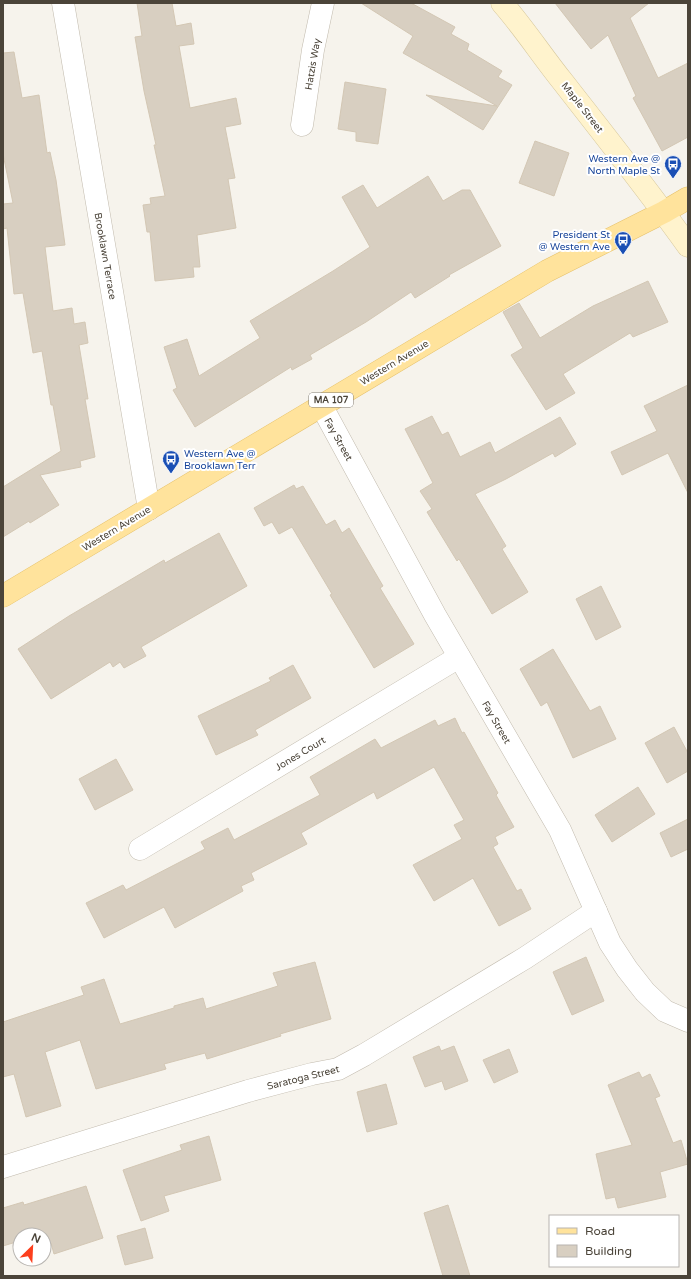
<svg xmlns="http://www.w3.org/2000/svg" width="691" height="1279" font-family="'Varela Round',sans-serif">
  <rect width="100%" height="100%" fill="#f6f3ec"/>
  <g fill="#d8cfc1" stroke="#d3c7b4">
    <polygon points="137,3 172,3 176,26 191,23 194,44 179,46 190,108 236,98 241,124 225,127 235,178 228,179 236,228 197,235 200,267 193,267 194,277 155,281 150,232 147,232 143,205 151,204 150,198 165,196 154,145 156,145 144,91 135,37 142,36"/>
    <polygon points="361,3 411,3 455,27 451,34 469,44 467,50 502,71 498,77 512,85 483,130 426,95 497,106 403,53 413,36"/>
    <polygon points="555,3 649,3 630,18 658,78 688,63 688,137 662,151 633,98 636,96 608,35 591,49"/>
    <polygon points="14,52 22,98 39,95 47,153 50,152 56,180 65,245 45,247 53,311 72,308 74,324 85,322 88,343 79,345 88,399 85,399 95,457 80,461 81,467 40,475 59,505 30,523 29,521 3,537 3,487 61,451 53,405 51,405 42,351 33,353 23,293 14,294 7,228 3,229 3,204 13,203 3,154 3,53"/>
    <polygon points="345,82 386,89 378,144 356,141 356,132 338,129"/>
    <polygon points="535,141 569,153 554,196 519,183"/>
    <polygon points="428,176 443,201 462,190 470,190 501,246 449,275 450,276 415,298 411,292 366,322 310,355 312,359 292,370 291,367 195,427 173,390 177,388 164,347 187,339 199,376 260,338 250,321 333,271 370,247 342,197 363,185 377,208"/>
    <polygon points="648,281 668,322 633,337 630,333 563,374 575,393 546,410 511,355 523,348 503,312 519,303 540,338 593,306"/>
    <polygon points="688,385 688,493 668,453 622,475 611,452 657,431 644,406"/>
    <polygon points="432,416 442,435 448,432 460,457 490,442 495,453 560,417 576,444 555,457 553,453 506,479 475,494 506,546 502,549 528,592 492,614 459,559 457,561 427,512 432,509 420,491 433,483 405,429"/>
    <polygon points="294,485 296,489 303,486 326,525 335,520 342,533 349,528 383,586 380,588 414,644 374,668 330,595 332,594 292,527 279,534 272,522 264,526 254,508"/>
    <polygon points="219,533 247,586 141,647 146,656 124,668 120,662 113,667 110,662 51,699 18,649 69,616 164,560 165,563"/>
    <polygon points="601,586 621,627 596,640 576,599"/>
    <polygon points="553,649 590,711 600,706 616,739 573,758 547,702 541,706 520,669"/>
    <polygon points="293,665 311,698 255,730 258,735 216,755 198,716 271,681 269,678"/>
    <polygon points="455,718 462,733 464,732 498,793 496,795 514,827 495,837 498,844 493,847 517,891 521,889 531,909 499,926 473,878 434,901 413,865 462,839 454,825 464,820 434,767 377,799 374,792 301,833 307,844 251,873 254,880 241,886 243,891 175,928 164,907 104,938 86,903 123,885 126,890 205,849 201,842 228,828 234,840 320,795 310,777 375,739 381,748 435,720 438,726"/>
    <polygon points="674,727 688,753 688,771 667,783 645,743"/>
    <polygon points="116,759 133,790 95,810 79,779"/>
    <polygon points="638,787 655,814 612,842 595,815"/>
    <polygon points="688,819 688,849 671,857 660,833"/>
    <polygon points="586,957 604,1001 572,1015 553,972"/>
    <polygon points="315,962 331,1019 280,1034 281,1036 207,1059 205,1053 164,1064 166,1069 96,1089 80,1040 45,1052 61,1106 26,1117 14,1074 3,1077 3,1022 84,995 81,987 104,979 120,1024 174,1008 174,1006 203,998 206,1009 278,986 273,973"/>
    <polygon points="439,1046 441,1051 454,1046 468,1081 445,1090 442,1081 425,1087 413,1057"/>
    <polygon points="509,1049 518,1072 494,1083 483,1060"/>
    <polygon points="639,1072 642,1078 650,1074 660,1096 655,1098 673,1143 681,1140 688,1164 660,1172 666,1197 618,1208 615,1197 606,1199 596,1154 632,1145 608,1085"/>
    <polygon points="386,1084 397,1124 367,1132 357,1092"/>
    <polygon points="209,1136 221,1180 164,1196 169,1211 141,1221 123,1170 182,1150 180,1145"/>
    <polygon points="86,1186 103,1238 54,1254 51,1243 44,1245 44,1235 20,1235 19,1252 16,1242 3,1246 3,1208 23,1202 24,1205"/>
    <polygon points="448,1205 470,1276 443,1276 424,1213"/>
    <polygon points="145,1228 153,1258 125,1265 117,1236"/>
  </g>
  <g fill="none" stroke-linecap="round" stroke-linejoin="round">
    <g stroke="#c2bbae" stroke-width="23">
      <g id="street">
        <polyline points="63,3 149,509"/>
        <polyline points="302,125 313,50 323,3"/>
        <polyline points="321,405 435,615 560,830 610,943 627,969 645,992 665,1011 688,1021"/>
        <polyline points="140,849 459,657"/>
        <polyline points="3,1167 248,1091 312,1074 338,1069 364,1055 525,958 596,911"/>
      </g>
    </g>
    <g stroke="#d6c79b" stroke-width="23">
      <path id="secondary" d="M 502,3 C 524,28 542,56 563,82 C 605,136 648,190 688,246"/>
    </g>
    <g stroke="#e6c16a" stroke-width="23">
      <polyline id="primary" points="3,596 547,271 664,212 688,198"/>
    </g>
    <use href="#street" stroke="#fff" stroke-width="22"/>
    <use href="#secondary" stroke="#fff3cd" stroke-width="22"/>
    <use href="#primary" stroke="#ffe39c" stroke-width="22"/>
  </g>
  <defs>
    <g id="bus-pin" transform="scale(0.9)"><path d="M0 17L-7.5 6A9.5 9.5 0 1 1 7.5 6Z" fill="#1a4fb4" stroke="#fff"/><path d="M-5-6H5V4H4V6H2V4H-2V6H-4V4H-5ZM-3.5-4V0h7V-4ZM-3.5 1.2v1.5H-2V1.2ZM2 1.2v1.5H3.5V1.2Z" fill="#fff"/></g>
  </defs>
  <g fill-rule="evenodd">
    <use href="#bus-pin" x="673" y="164"/>
    <use href="#bus-pin" x="623" y="240"/>
    <use href="#bus-pin" x="171" y="459"/>
  </g>
  <g text-anchor="middle" stroke-width="4" stroke-linejoin="round" paint-order="stroke">
    <rect fill="#fff" stroke="#817c74" stroke-width="1" x="309" y="393" width="44" height="14" rx="3"/>
    <g font-size="9" font-weight="bold" fill="#4b4439">
      <text x="331" y="403">MA 107</text>
    </g>
    <g font-size="10" fill="#4b4439" stroke="#fff">
      <text transform="translate(312 64) rotate(-80)" y="4">Hatzis Way</text>
      <text transform="translate(583 107) rotate(52)" y="4">Maple Street</text>
      <text transform="translate(106 256) rotate(80)" y="4">Brooklawn Terrace</text>
      <text transform="translate(394 362) rotate(-31)" y="4">Western Avenue</text>
      <text transform="translate(339 439) rotate(61)" y="4">Fay Street</text>
      <text transform="translate(116 528) rotate(-31)" y="4">Western Avenue</text>
      <text transform="translate(497 722) rotate(60)" y="4">Fay Street</text>
      <text transform="translate(300 753) rotate(-31)" y="4">Jones Court</text>
      <text transform="translate(303 1077) rotate(-14)" y="4">Saratoga Street</text>
    </g>
    <g font-size="10" fill="#164399" stroke="#fff" text-anchor="end">
      <text x="660" y="162">Western Ave @<tspan x="660" dy="12">North Maple St</tspan></text>
      <text x="610" y="238">President St<tspan x="610" dy="12">@ Western Ave</tspan></text>
      <text x="184" y="457" text-anchor="start">Western Ave @<tspan x="184" dy="12">Brooklawn Terr</tspan></text>
    </g>
  </g>
  <rect width="691" height="1279" fill="none" stroke="#4b4439" stroke-width="8"/>
  <rect x="549" y="1215" width="130" height="52" fill="#ffffff" stroke="#b7b4b0"/>
  <rect x="557" y="1228" width="20" height="6" fill="#ffe39c" stroke="#b7b4b0"/>
  <text x="585" y="1235" font-size="12" fill="#4b4439">Road</text>
  <rect x="557" y="1245" width="20" height="12" fill="#d8cfc1" stroke="#b7b4b0"/>
  <text x="585" y="1255" font-size="12" fill="#4b4439">Building</text>
  <g transform="translate(32 1247) rotate(24)"><circle r="19" fill="#ffffff" stroke="#b7b4b0"/>
  <path d="M0-3L7 15L0 10L-7 15Z" fill="#fc3f1d"/>
  <text y="-6" font-size="11" font-weight="bold" text-anchor="middle" fill="#4b4439">N</text>
  </g>
</svg>
